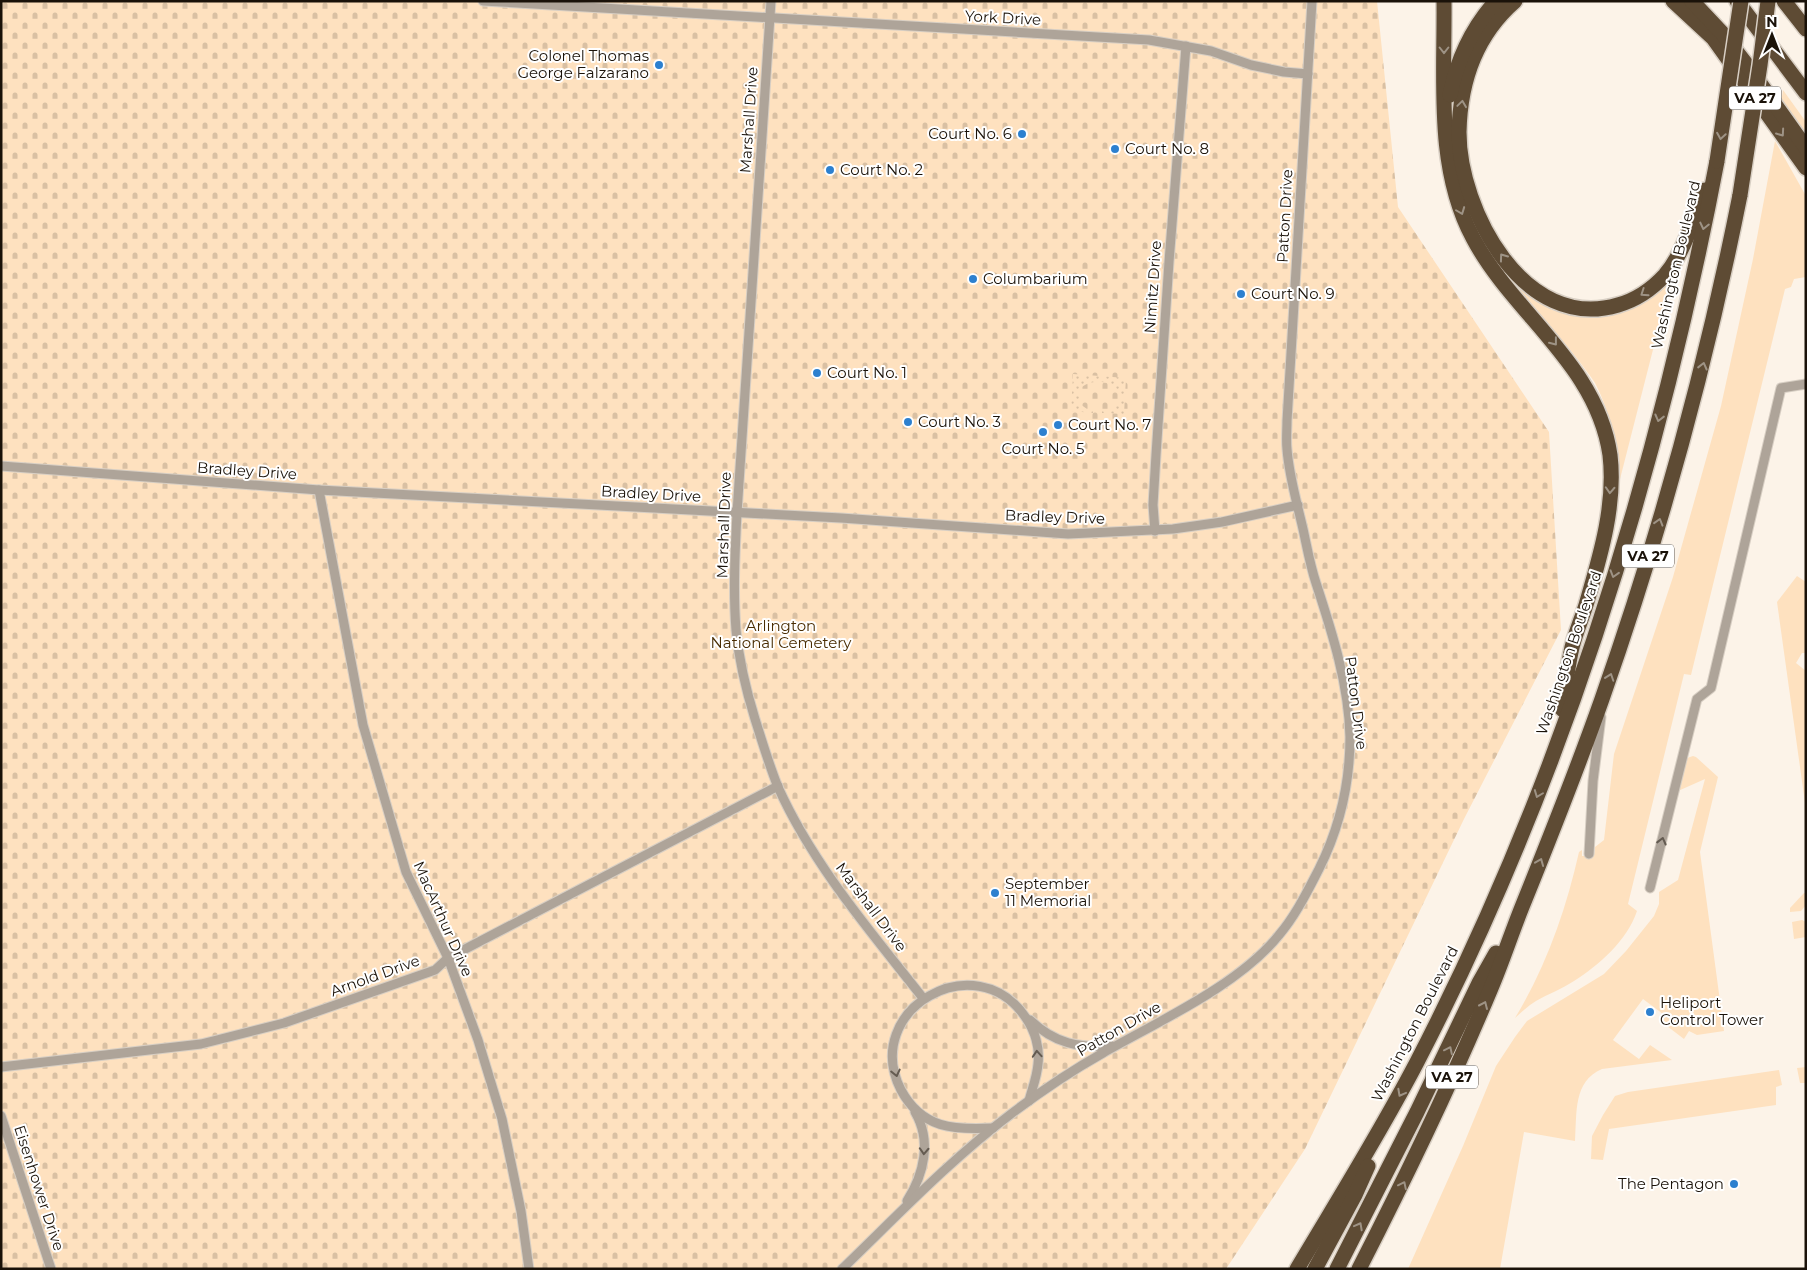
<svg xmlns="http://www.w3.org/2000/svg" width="1807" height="1270" font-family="Montserrat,sans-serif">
  <defs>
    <pattern id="cemetery-stones" width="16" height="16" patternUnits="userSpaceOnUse" patternTransform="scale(1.25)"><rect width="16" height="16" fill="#fee1bf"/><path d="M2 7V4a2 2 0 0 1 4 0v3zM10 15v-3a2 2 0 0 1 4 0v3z" fill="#d9c0a3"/></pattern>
    <pattern id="park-dots" width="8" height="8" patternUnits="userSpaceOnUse" patternTransform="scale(1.25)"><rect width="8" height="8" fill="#fee1bf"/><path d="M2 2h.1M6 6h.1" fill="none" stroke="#d9c0a3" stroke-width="1.8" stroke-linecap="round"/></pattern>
  </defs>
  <rect width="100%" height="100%" fill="#fcf3e8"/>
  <g fill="#fee1bf">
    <polygon points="1783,90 1806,122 1806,140 1781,103"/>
    <path d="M 1775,141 L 1806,196 L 1806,277 L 1794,279 L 1791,287 L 1785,289 L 1691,675 L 1684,674 L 1628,904 L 1637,911 C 1627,941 1599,965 1574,981 C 1562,989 1548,994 1536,1001 C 1529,1005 1522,1012 1515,1018 C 1546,967 1566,910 1579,852 L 1582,850 L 1582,856 L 1594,856 L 1595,847 L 1604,840 L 1614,754 L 1673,577 L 1721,406 L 1753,259 Z"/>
    <path d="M 1671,279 L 1619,483 C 1617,448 1611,413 1595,383 C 1590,375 1584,368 1579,361 C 1560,336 1538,314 1519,290 L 1523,287 L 1552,310 L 1583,316 L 1605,316 L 1627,309 Z"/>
    <polygon points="1797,576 1806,582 1806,653 1802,653 1796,663 1806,671 1806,810 1777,602"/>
    <path d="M 1693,756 L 1696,757 L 1718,777 L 1700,852 L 1724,1031 L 1697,1035 L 1689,1031 L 1684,1039 L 1659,1020 L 1663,1014 L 1643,999 L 1613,1040 L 1639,1059 L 1650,1045 L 1672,1060 L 1602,1069 C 1573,1081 1577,1113 1575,1141 L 1524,1132 L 1500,1269 L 1408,1269 L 1463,1146 L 1496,1066 L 1515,1037 L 1527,1021 L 1604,974 L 1626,951 L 1654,916 L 1659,904 L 1659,892 L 1678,880 L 1705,779 L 1678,791 L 1687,758 Z"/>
    <polygon points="1804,893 1806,893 1806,905 1801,911 1790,912 1790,908"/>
    <polygon points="1802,920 1806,922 1806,937 1794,939 1792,922"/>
    <polygon points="1806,1067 1806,1087 1805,1083 1800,1083 1797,1068"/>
    <polygon points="1779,1070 1782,1085 1776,1087 1776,1105 1609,1129 1603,1160 1591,1159 1592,1136 1603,1115 1615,1096 1628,1092"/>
  </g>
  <polygon fill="url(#cemetery-stones)" points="1,1 1377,1 1398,207 1549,432 1561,630 1464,819 1305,1149 1226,1269 1,1269"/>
  <path fill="url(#park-dots)" d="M 1073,374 L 1126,378 L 1124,414 L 1102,413 L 1102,409 L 1109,409 L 1115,407 C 1132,385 1094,373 1080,389 L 1080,404 L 1087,409 L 1093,409 L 1093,413 L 1071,411 Z"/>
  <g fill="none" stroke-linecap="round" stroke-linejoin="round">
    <g stroke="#d8cfc4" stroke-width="11">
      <g id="service">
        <polyline points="483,1 1149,40 1211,51 1251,65 1284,72 1308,74"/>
        <path d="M 771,1 L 737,513 C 735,552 733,591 736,630 C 739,660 746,690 755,719 C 762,741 769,765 778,787 C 813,865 871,932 923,998"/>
        <polyline points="1,466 319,490 841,518 1068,534 1173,529 1222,522 1298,505"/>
        <polyline points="319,490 363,725 406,872 448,958 478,1040 502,1119 521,1211 529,1269"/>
        <polyline points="1155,531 1153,505 1156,455 1169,262 1186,46"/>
        <polyline points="1589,854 1593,781 1601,717"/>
        <polyline points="1650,888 1697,699 1711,688 1781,388 1806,384"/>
        <path d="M 1030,1020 C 1055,1044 1079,1048 1112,1046"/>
        <polyline points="1,1067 201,1044 284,1023 435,970 448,958 778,786"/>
        <polyline points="1,1116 51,1269"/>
        <path d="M 993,1128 C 954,1130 922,1129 901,1090 C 860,1010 976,943 1026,1018 C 1035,1031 1040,1048 1038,1064 C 1037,1077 1032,1089 1029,1101"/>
        <path d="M 907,1201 C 924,1174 932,1141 915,1112"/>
        <path d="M 842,1269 C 897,1216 950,1160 1011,1114 C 1040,1092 1071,1071 1103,1053 C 1159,1021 1239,985 1279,935 C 1296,915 1307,892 1319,869 C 1339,829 1350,783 1350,737 C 1349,685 1332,632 1316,583 C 1310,565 1307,547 1303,529 C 1297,503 1289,476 1287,449 C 1286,440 1287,430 1287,421 L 1312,1"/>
      </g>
    </g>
    <g stroke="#d8cfc4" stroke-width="18">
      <g id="motorway">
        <path d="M 1444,1 C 1445,79 1435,167 1473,238 C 1513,314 1597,364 1610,455 C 1616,505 1600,557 1586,605 C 1581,621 1574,636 1571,652 C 1567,671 1565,690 1562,709"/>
        <path d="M 1515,1 C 1476,35 1460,82 1459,132 C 1459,210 1524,333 1618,305 C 1636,300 1652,289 1665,275 C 1684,253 1694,217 1705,190"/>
        <polyline points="1673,1 1713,38 1806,168"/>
        <polyline points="1692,1 1722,33 1747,65 1806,148"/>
        <polyline points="1737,1 1806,93"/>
        <polyline points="1784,1 1806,29"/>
        <path d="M 1450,95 C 1457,60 1472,28 1496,1"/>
        <path d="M 1297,1269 C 1338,1200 1380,1133 1417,1062 C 1563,780 1658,471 1717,161"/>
        <polyline points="1315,1269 1355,1195 1368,1166"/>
        <polyline points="1337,1269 1417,1112 1479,983 1496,953"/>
        <path d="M 1359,1269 C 1406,1177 1451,1084 1491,988 C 1503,960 1512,931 1524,902 C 1551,835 1578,767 1602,699 C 1660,534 1706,366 1740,195"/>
      </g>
    </g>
    <use href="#service" stroke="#aea499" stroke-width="9"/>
    <use href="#motorway" stroke="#5e4b34" stroke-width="15"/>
    <g stroke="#d8cfc4" stroke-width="18" stroke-linecap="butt">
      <g id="motorway-bridge">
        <polyline points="1717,161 1741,1"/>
        <polyline points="1740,195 1760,65 1768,1"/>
      </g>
    </g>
    <use href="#motorway-bridge" stroke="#5e4b34" stroke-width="15"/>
  </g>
  <defs><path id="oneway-chevron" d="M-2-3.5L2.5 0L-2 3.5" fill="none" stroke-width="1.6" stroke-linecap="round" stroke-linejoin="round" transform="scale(1.25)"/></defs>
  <g stroke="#9e9385">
    <use href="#oneway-chevron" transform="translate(1444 50) rotate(90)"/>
    <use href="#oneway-chevron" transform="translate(1462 104) rotate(-82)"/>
    <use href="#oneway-chevron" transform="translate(1781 133) rotate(55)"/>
    <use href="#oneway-chevron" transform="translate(1721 136) rotate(99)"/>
    <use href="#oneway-chevron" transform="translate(1461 211) rotate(69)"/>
    <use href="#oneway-chevron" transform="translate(1704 226) rotate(103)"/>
    <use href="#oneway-chevron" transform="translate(1503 257) rotate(-126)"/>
    <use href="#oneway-chevron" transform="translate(1644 293) rotate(146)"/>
    <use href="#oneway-chevron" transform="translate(1554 342) rotate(52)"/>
    <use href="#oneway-chevron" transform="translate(1703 366) rotate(-76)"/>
    <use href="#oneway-chevron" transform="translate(1659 418) rotate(104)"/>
    <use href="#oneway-chevron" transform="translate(1610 490) rotate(93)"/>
    <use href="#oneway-chevron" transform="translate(1659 522) rotate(-73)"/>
    <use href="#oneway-chevron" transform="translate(1614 574) rotate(107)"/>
    <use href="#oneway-chevron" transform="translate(1610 677) rotate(-71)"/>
    <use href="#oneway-chevron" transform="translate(1538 794) rotate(111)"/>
    <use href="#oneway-chevron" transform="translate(1540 862) rotate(-68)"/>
    <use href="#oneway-chevron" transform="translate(1484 1005) rotate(-66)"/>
    <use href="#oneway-chevron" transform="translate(1449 1050) rotate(-64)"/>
    <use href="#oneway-chevron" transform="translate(1401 1093) rotate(118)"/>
    <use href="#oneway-chevron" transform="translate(1403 1185) rotate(-64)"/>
    <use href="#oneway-chevron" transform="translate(1359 1226) rotate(-62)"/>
  </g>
  <g stroke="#645b51">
    <use href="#oneway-chevron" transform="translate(1662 841) rotate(-76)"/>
    <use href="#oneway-chevron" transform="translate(1037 1054) rotate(-94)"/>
    <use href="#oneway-chevron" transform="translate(896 1073) rotate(77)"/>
    <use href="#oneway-chevron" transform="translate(924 1151) rotate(93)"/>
  </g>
  <g fill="#2d80cf" stroke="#fff" stroke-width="2">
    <circle cx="659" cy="65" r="5"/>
    <circle cx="1022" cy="134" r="5"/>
    <circle cx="1115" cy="149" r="5"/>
    <circle cx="830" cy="170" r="5"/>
    <circle cx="973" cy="279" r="5"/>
    <circle cx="1241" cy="294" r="5"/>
    <circle cx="817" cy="373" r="5"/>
    <circle cx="908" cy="422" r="5"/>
    <circle cx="1058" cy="425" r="5"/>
    <circle cx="1043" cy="432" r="5"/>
    <circle cx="995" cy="893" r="5"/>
    <circle cx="1650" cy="1012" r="5"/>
    <circle cx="1734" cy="1184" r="5"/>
  </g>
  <g text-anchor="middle" stroke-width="4" stroke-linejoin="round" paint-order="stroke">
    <g fill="#fff" stroke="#5f5953" stroke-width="1">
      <rect x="1729" y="86.5" width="52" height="23" rx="4"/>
      <rect x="1622" y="544.5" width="52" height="23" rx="4"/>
      <rect x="1426" y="1065.5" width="52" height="23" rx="4"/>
    </g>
    <g font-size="14" font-weight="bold" fill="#1a1209">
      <text x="1755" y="103">VA 27</text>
      <text x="1648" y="561">VA 27</text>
      <text x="1452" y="1082">VA 27</text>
    </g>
    <g font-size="15" fill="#1a1209" stroke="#fff">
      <text transform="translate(1003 18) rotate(3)" y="5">York Drive</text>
      <text transform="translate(749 120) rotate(-86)" y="5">Marshall Drive</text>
      <text transform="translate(1285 216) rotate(-87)" y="5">Patton Drive</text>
      <text transform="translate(1676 265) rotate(-77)" y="5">Washington Boulevard</text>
      <text transform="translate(1153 287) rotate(-86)" y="5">Nimitz Drive</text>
      <text transform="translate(247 471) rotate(4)" y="5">Bradley Drive</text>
      <text transform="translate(651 494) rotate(3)" y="5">Bradley Drive</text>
      <text transform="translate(1055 517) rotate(2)" y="5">Bradley Drive</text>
      <text transform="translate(724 525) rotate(-88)" y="5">Marshall Drive</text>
      <text transform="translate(1569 653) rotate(-71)" y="5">Washington Boulevard</text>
      <text transform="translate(1356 703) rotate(83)" y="5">Patton Drive</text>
      <text transform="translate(871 907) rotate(53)" y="5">Marshall Drive</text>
      <text transform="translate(443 919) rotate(66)" y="5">MacArthur Drive</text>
      <text transform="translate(375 976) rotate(-20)" y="5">Arnold Drive</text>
      <text transform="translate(1415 1024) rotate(-63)" y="5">Washington Boulevard</text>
      <text transform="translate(1119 1029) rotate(-30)" y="5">Patton Drive</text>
      <text transform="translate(39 1188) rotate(72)" y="5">Eisenhower Drive</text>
    </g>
    <g font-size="15" fill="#1a1209" stroke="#fff" text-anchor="start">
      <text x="649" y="61" text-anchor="end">Colonel Thomas<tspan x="649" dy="17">George Falzarano</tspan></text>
      <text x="1012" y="139" text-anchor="end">Court No. 6</text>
      <text x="1125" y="154">Court No. 8</text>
      <text x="840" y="175">Court No. 2</text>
      <text x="983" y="284">Columbarium</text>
      <text x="1251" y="299">Court No. 9</text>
      <text x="827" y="378">Court No. 1</text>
      <text x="918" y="427">Court No. 3</text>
      <text x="1068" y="430">Court No. 7</text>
      <text x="1043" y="454" text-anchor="middle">Court No. 5</text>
      <text x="1005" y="889">September<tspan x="1005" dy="17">11 Memorial</tspan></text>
      <text x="1660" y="1008">Heliport<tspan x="1660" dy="17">Control Tower</tspan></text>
      <text x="1724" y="1189" text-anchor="end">The Pentagon</text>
    </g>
    <g font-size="15" fill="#492c02" stroke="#fff">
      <text x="781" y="631">Arlington<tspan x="781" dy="17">National Cemetery</tspan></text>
    </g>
  </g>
  <rect width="1807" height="1270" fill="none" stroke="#1a1209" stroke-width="5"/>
  <g transform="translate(1772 35)" stroke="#ffffff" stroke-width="4" paint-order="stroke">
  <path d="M0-4L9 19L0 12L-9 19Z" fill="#1a1209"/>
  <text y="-8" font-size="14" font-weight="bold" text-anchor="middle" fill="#1a1209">N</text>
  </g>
</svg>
